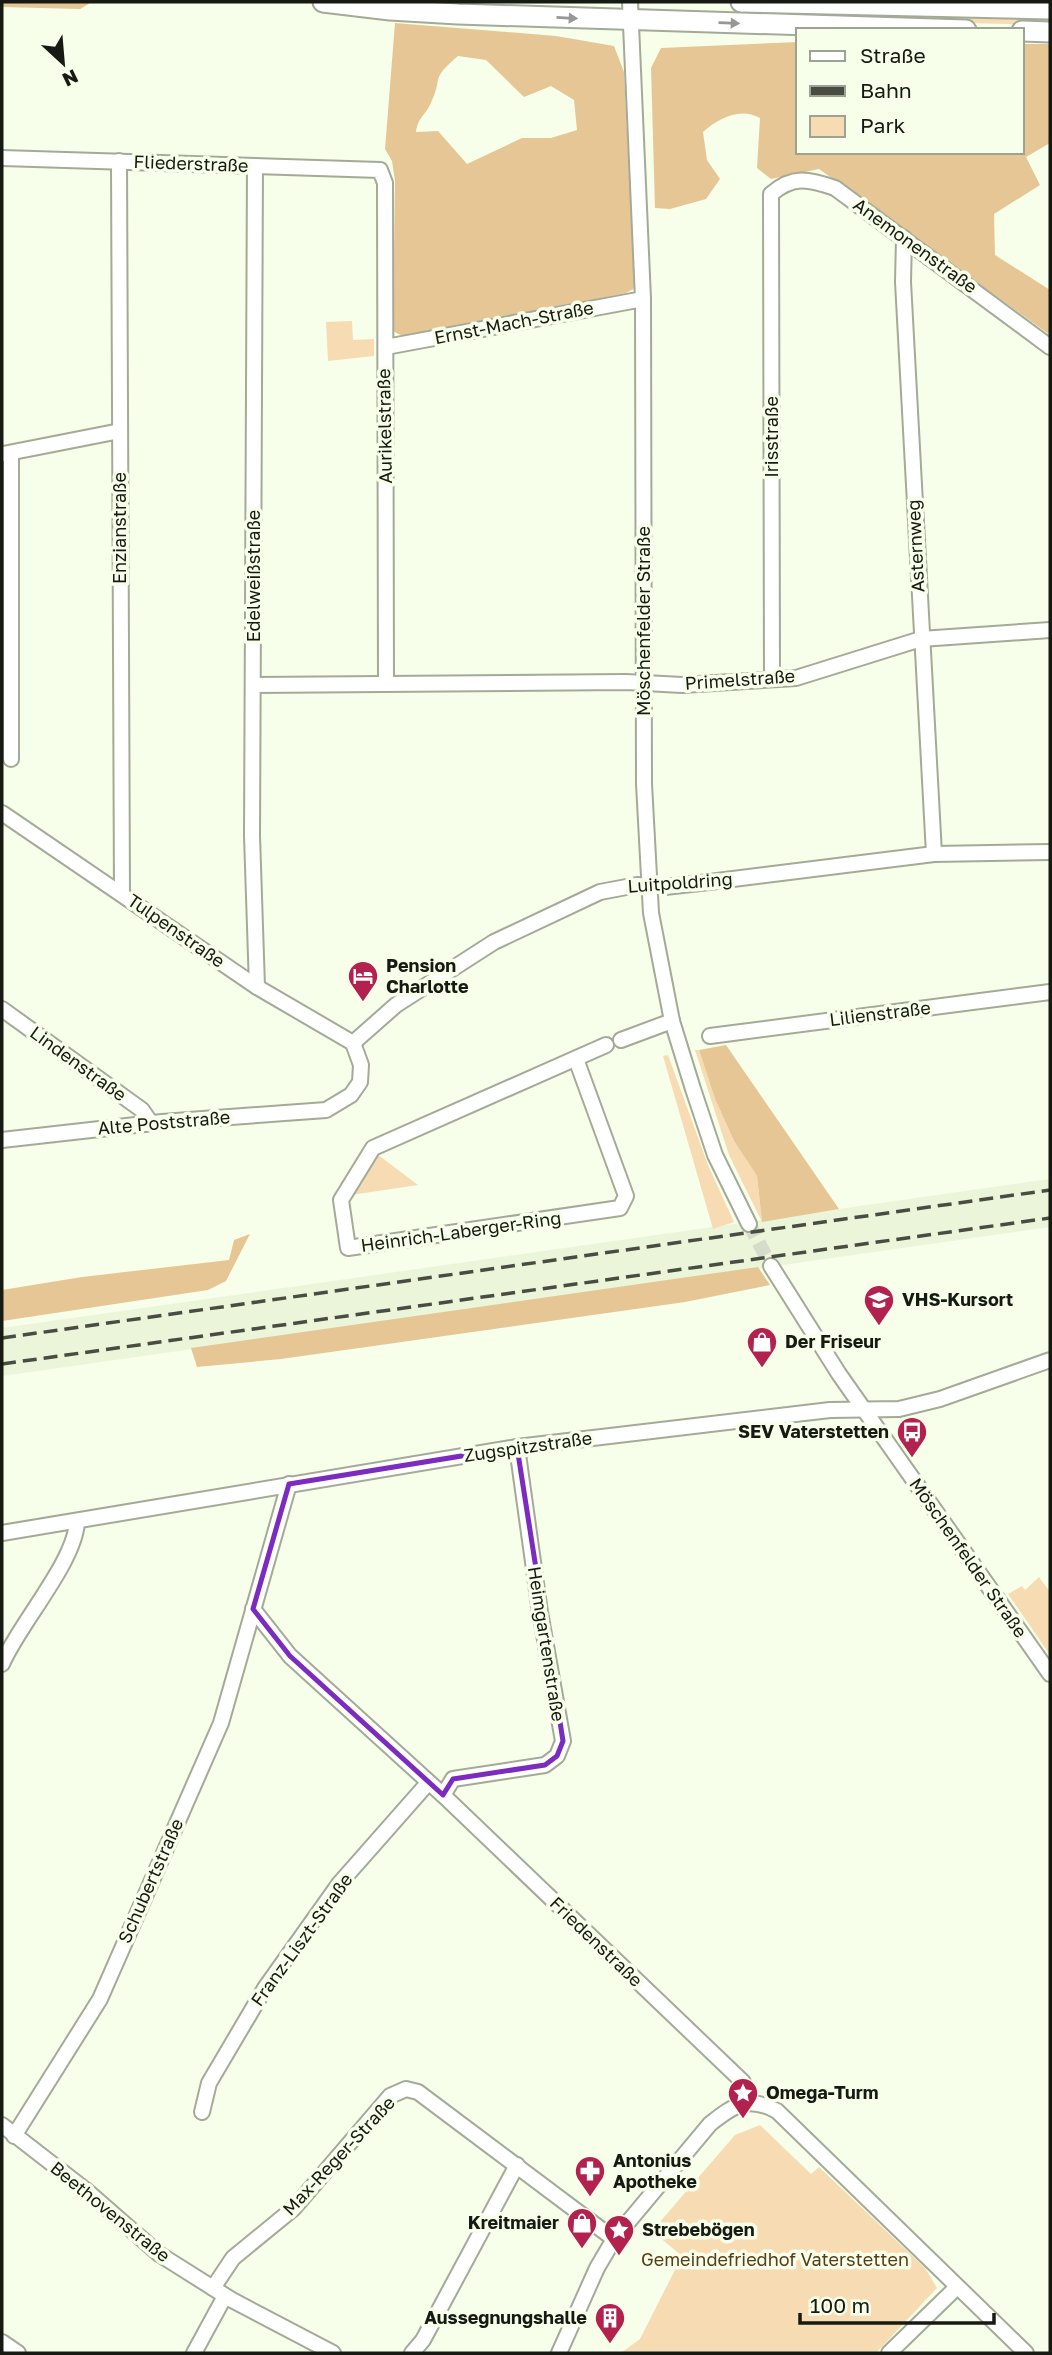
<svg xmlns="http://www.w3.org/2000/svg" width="1052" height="2355" font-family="'Golos Text',sans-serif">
  <rect width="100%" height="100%" fill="#f7fee9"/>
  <polygon fill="#ebf5d9" points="1050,1179 1050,1227 2,1376 2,1328"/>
  <g fill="#f7dcb3">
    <polygon points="835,14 1050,14 1050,25 839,20 806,16"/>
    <polygon points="352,321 353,340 374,339 374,356 328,361 326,322"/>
    <polygon points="695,1050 699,1050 715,1099 734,1141 757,1176 762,1222 729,1155"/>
    <polygon points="668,1055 708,1165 734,1222 713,1229 663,1056"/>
    <polygon points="377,1154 418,1185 351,1195"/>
    <polygon points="1039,1577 1050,1592 1050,1655 1008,1594 1022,1586 1025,1590"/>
    <polygon points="760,2125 811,2174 819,2167 925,2268 937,2288 876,2353 621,2353 640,2339 682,2256 652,2231 735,2135"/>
  </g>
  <g fill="#e7c695" fill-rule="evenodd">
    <polygon points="2,2 92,2 80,9 2,7"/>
    <path d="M 395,23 L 556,36 L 614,46 L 624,72 L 635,288 L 626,293 L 404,337 L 393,331 L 395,181 L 392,161 L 385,149 ZM 458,56 L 486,60 L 524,97 L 551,86 L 574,100 L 577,130 L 551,138 L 522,138 L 467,164 L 438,131 L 416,132 C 418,117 425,116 431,103 C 444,76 429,81 458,56 Z"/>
    <path d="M 798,42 L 798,152 L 1022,152 L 1022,44 L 1050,44 L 1050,143 L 1026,157 L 1040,185 L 994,214 L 995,255 L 1050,290 L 1050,335 L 819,169 L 771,179 L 757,168 L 760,118 C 740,107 719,118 703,132 L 707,160 L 720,179 L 706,199 L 670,209 L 655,208 L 651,68 L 661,48 Z"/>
    <polygon points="726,1045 839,1209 762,1222 757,1176 734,1141 715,1099 699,1050"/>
    <polygon points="250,1234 226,1281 208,1290 2,1321 2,1290 82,1277 229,1260 234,1240"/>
    <polygon points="758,1267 770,1285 685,1302 281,1359 197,1367 191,1348"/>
  </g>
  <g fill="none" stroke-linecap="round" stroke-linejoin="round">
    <polyline stroke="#d5dcc9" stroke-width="14" stroke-dasharray="14 7" stroke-linecap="butt" points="749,1224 771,1266"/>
    <g stroke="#a3aa97" stroke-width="18">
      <g id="minor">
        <polyline points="630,2 643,299 644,784 651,913 672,1021 693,1089 715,1155 749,1224"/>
        <polyline points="2,158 380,170 385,183 386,683"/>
        <polyline points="119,161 122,894"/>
        <polyline points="255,166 252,836 257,987"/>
        <polyline points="904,238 903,282 934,854"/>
        <polyline points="386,347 643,299"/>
        <polyline points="3,454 120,431"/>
        <path d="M 772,679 L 771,194 C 793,175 809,179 835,188 L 1050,347"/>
        <polyline points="255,685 626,682 682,685 796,678 921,639 1050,630"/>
        <polyline points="11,759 11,453"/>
        <polyline points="2,813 257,987 353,1043"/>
        <polyline points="2,1009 142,1110 151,1123"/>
        <polyline points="710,1036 1050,992"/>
        <polyline points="621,1040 672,1021"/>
        <polyline points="353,1043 396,1005 494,942 600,892 637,885 665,887 709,882 934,854 1050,852"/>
        <polyline points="576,1059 626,1196 620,1208 348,1248 341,1200 373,1148 606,1045"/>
        <polyline points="2,1140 162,1122 326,1110 351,1095 360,1082 361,1065 353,1043"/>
        <polyline points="771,1266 839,1374 1050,1674"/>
        <polyline points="2,1533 517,1447 830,1410 899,1409 940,1399 1050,1360"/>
        <polyline points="253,1609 290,1656 443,1795 743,2082 742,2104"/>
        <path d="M 2,1664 C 19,1624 76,1561 77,1521"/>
        <polyline points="443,1795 453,1779 545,1765 557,1756 563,1741 540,1612 517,1447"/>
        <polyline points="202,2112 209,2083 265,1988 339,1884 428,1783"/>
        <polyline points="2,2125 87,2191 159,2254 232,2300 333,2353"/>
        <polyline points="14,2136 100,1999 221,1723 289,1484"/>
        <polyline points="213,2288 233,2258 294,2208 390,2096 406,2089 418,2092 614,2239"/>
        <polyline points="2,2342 18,2353"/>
        <polyline points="194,2353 225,2296"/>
        <polyline points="412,2353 423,2340 517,2165"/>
        <path d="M 559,2353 L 597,2268 L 614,2239 L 710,2124 C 734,2105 748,2095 777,2111 L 1026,2353"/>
        <polyline points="889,2353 957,2287"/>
      </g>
    </g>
    <g stroke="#a3aa97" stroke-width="23">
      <g id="major">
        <polyline points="323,2 390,10 458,14 966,30"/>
        <polyline points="741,2 1050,9"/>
        <polyline points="1022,31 1050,32"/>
      </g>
    </g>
    <use href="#minor" stroke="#fff" stroke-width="14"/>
    <use href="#major" stroke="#fff" stroke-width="19"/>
    <g stroke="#484c41" stroke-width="3.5" stroke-dasharray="14 7" stroke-linecap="butt">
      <polyline points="2,1338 1050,1190"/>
      <polyline points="2,1364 1050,1218"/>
    </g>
  </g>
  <defs><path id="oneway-solid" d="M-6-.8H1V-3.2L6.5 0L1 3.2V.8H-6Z" transform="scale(1.75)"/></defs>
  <g fill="#979894">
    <use href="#oneway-solid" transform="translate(567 18) rotate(3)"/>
    <use href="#oneway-solid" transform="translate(729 23) rotate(2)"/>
  </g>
  <path fill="none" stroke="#7b2cbf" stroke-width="5" stroke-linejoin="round" d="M 517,1447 L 563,1741 L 557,1756 L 545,1765 L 453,1779 L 443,1795 L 290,1656 L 253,1609 L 289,1484 Z"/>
  <defs>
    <g id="hotel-pin" transform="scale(1.575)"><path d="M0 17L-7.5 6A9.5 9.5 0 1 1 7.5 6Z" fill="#b3224f" stroke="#f7fee9"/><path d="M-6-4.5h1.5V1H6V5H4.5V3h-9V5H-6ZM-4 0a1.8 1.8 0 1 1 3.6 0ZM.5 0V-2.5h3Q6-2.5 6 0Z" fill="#fff"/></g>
    <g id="school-pin" transform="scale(1.575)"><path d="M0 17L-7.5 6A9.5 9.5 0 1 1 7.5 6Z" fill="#b3224f" stroke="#f7fee9"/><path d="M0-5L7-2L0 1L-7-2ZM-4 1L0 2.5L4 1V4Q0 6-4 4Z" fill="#fff"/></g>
    <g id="shop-pin" transform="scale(1.575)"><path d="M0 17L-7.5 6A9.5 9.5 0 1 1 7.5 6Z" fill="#b3224f" stroke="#f7fee9"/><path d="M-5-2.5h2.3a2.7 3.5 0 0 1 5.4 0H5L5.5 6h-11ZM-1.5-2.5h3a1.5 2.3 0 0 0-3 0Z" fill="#fff"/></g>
    <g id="bus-pin" transform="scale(1.575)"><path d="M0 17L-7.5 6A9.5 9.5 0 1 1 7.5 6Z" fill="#b3224f" stroke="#f7fee9"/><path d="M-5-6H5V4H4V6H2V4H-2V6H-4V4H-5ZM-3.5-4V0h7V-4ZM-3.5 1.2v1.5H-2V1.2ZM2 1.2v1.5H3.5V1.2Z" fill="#fff"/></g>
    <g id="sight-pin" transform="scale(1.575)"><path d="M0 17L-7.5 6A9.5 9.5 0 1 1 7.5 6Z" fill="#b3224f" stroke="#f7fee9"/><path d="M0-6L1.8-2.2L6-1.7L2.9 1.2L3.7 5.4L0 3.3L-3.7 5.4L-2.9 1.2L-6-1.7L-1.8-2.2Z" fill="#fff"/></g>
    <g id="pharmacy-pin" transform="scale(1.575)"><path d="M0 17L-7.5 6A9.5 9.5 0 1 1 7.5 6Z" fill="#b3224f" stroke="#f7fee9"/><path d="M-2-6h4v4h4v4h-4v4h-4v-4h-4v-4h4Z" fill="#fff"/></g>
    <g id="building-pin" transform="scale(1.575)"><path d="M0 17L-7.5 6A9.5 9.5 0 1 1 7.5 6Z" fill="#b3224f" stroke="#f7fee9"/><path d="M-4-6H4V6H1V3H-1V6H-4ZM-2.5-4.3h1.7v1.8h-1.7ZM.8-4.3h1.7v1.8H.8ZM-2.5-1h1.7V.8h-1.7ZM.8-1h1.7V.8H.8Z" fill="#fff"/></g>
  </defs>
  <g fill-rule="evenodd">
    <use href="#hotel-pin" x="363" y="976"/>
    <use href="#school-pin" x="879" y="1300"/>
    <use href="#shop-pin" x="762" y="1342"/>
    <use href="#bus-pin" x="912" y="1432"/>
    <use href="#sight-pin" x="743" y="2093"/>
    <use href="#pharmacy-pin" x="590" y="2171"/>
    <use href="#shop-pin" x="582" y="2223"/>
    <use href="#sight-pin" x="619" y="2230"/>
    <use href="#building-pin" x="610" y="2318"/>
  </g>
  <g text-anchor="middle" stroke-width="7" stroke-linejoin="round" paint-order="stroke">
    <g font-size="18" fill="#171a12" stroke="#f7fee9">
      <text transform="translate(191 164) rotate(2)" y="6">Fliederstraße</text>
      <text transform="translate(915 246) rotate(36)" y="6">Anemonenstraße</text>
      <text transform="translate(514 323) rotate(-11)" y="6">Ernst-Mach-Straße</text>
      <text transform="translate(385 426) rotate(-91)" y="6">Aurikelstraße</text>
      <text transform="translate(772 437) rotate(-90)" y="6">Irisstraße</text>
      <text transform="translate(120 528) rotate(-90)" y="6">Enzianstraße</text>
      <text transform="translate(916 546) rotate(-93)" y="6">Asternweg</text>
      <text transform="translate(254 576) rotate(-90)" y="6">Edelweißstraße</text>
      <text transform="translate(644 621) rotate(-90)" y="6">Möschenfelder Straße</text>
      <text transform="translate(740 680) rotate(-4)" y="6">Primelstraße</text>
      <text transform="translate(680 883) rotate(-4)" y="6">Luitpoldring</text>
      <text transform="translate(176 931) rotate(35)" y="6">Tulpenstraße</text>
      <text transform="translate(880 1014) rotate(-7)" y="6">Lilienstraße</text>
      <text transform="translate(78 1064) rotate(36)" y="6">Lindenstraße</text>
      <text transform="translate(164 1123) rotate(-5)" y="6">Alte Poststraße</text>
      <text transform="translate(461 1232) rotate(-8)" y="6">Heinrich-Laberger-Ring</text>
      <text transform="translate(528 1447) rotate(-8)" y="6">Zugspitzstraße</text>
      <text transform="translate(968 1558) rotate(55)" y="6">Möschenfelder Straße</text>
      <text transform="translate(546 1644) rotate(81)" y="6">Heimgartenstraße</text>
      <text transform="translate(151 1881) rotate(-66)" y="6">Schubertstraße</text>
      <text transform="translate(302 1940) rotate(-54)" y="6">Franz-Liszt-Straße</text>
      <text transform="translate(596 1942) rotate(44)" y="6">Friedenstraße</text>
      <text transform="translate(339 2156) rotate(-47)" y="6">Max-Reger-Straße</text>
      <text transform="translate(110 2212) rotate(39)" y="6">Beethovenstraße</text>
    </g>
    <g font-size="18" font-weight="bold" fill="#171a12" stroke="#f7fee9" text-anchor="start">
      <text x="386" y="972">Pension<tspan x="386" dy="21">Charlotte</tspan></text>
      <text x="902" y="1306">VHS-Kursort</text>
      <text x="785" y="1348">Der Friseur</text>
      <text x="889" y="1438" text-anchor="end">SEV Vaterstetten</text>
      <text x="766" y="2099">Omega-Turm</text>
      <text x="613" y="2167">Antonius<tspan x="613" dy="21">Apotheke</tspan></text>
      <text x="559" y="2229" text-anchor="end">Kreitmaier</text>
      <text x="642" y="2236">Strebebögen</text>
      <text x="587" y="2324" text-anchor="end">Aussegnungshalle</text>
    </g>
    <g font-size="18" fill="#543d17" stroke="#f7fee9">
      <text x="775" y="2266">Gemeindefriedhof Vaterstetten</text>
    </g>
  </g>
  <rect width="1052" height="2355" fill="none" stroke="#171a12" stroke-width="7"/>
  <rect x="796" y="28" width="228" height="126" fill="#f7fee9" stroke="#9da393" stroke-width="2"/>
  <rect x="810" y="51" width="35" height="10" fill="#ffffff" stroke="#9da393" stroke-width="2"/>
  <text x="860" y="63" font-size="21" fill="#171a12">Straße</text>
  <rect x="810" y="86" width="35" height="10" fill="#484c41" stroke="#9da393" stroke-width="2"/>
  <text x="860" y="98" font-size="21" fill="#171a12">Bahn</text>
  <rect x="810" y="116" width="35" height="21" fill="#f7dcb3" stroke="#9da393" stroke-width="2"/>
  <text x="860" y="133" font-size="21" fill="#171a12">Park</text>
  <g transform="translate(63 63) rotate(154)" stroke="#f7fee9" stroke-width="5" paint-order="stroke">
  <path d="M0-5L12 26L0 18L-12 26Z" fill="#171a12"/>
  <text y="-10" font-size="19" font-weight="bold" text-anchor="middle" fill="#171a12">N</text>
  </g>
  <path d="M800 2313v10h194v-10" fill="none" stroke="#171a12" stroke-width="3.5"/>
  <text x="810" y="2313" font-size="21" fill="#171a12" stroke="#f7fee9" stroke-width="5" paint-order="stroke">100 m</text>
</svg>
